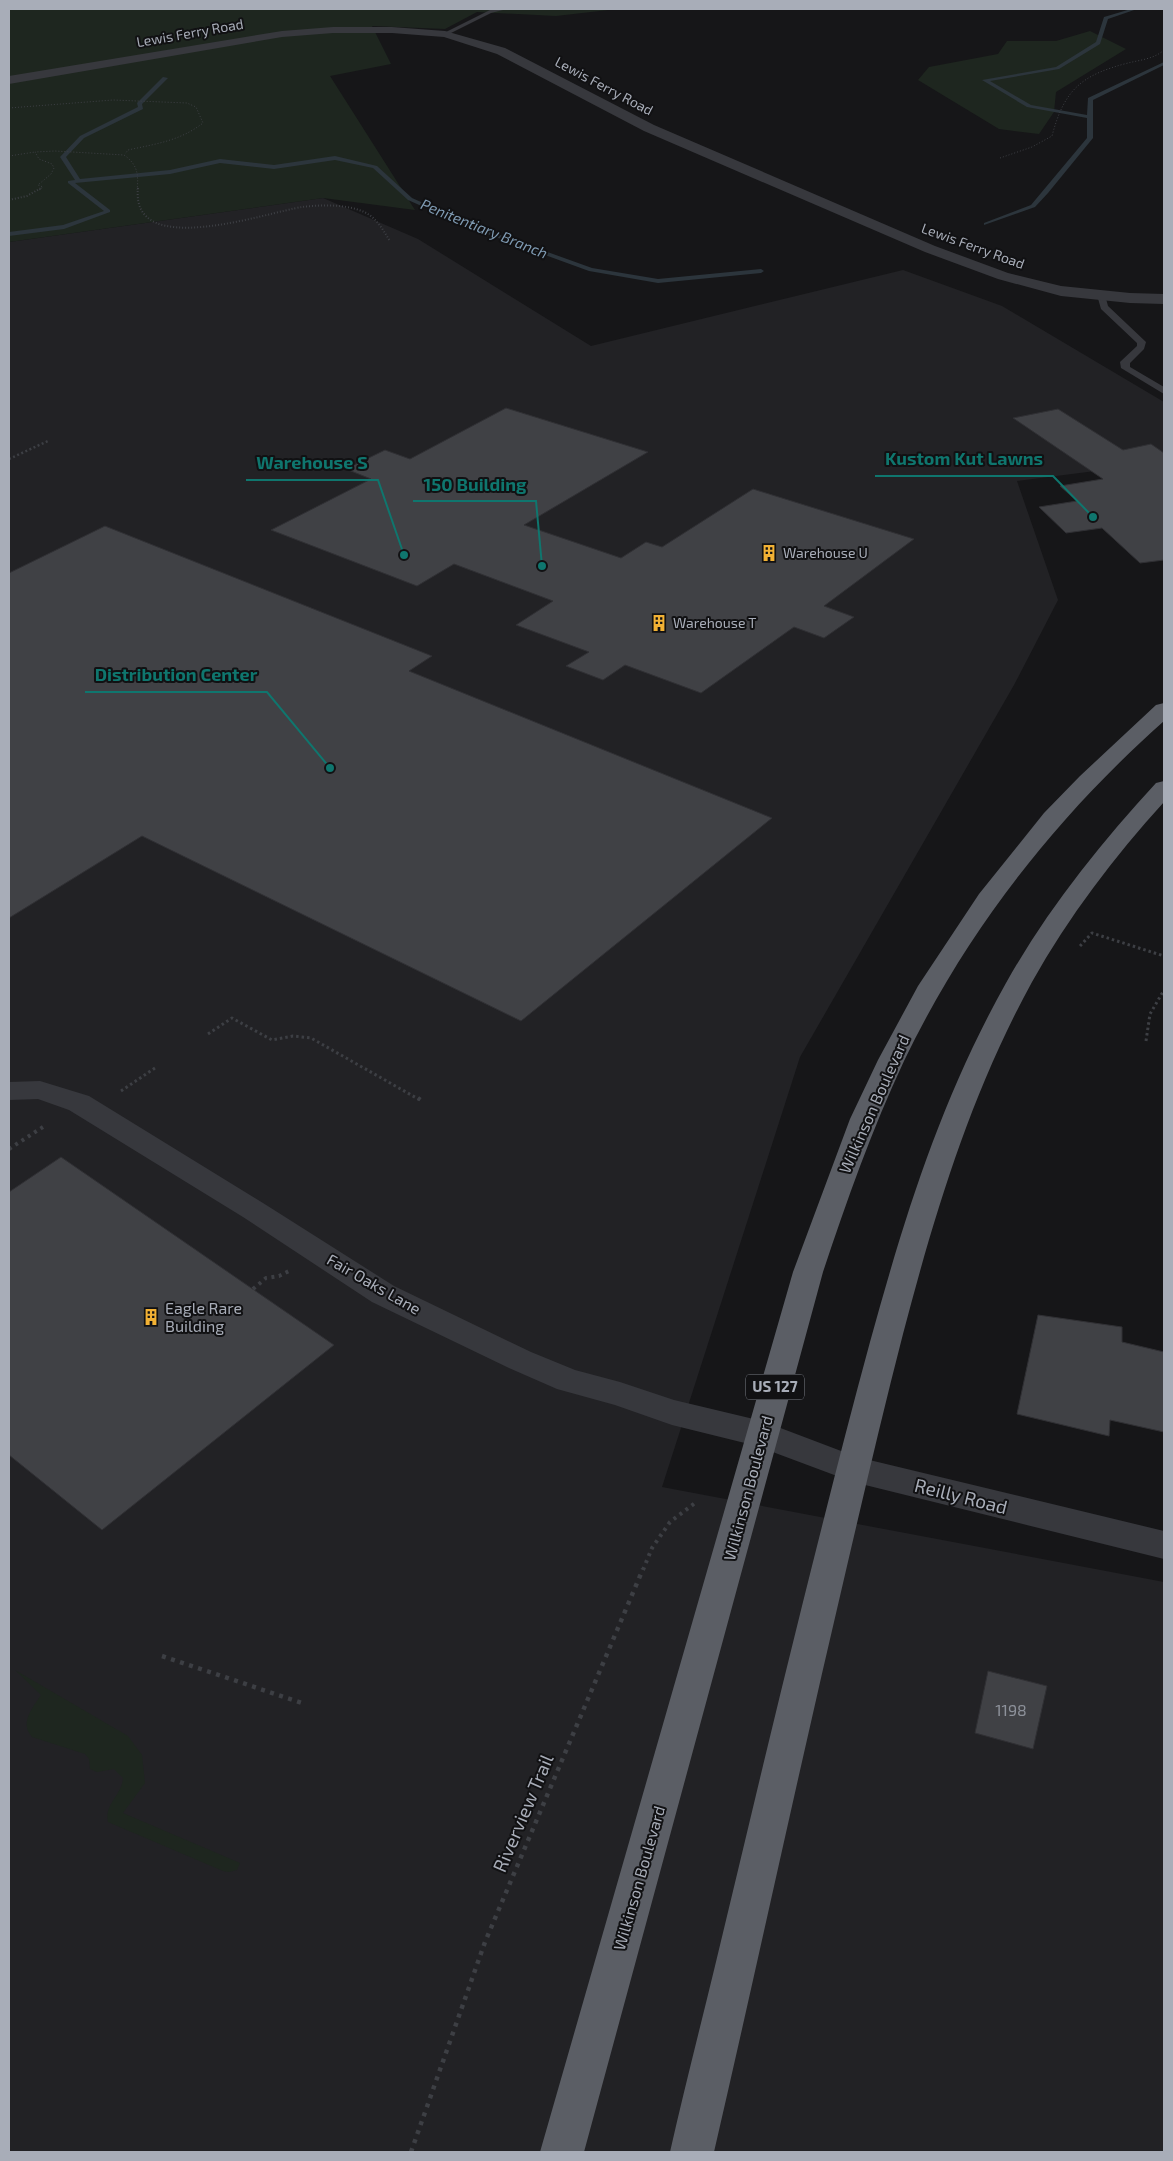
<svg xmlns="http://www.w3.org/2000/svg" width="1173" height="2161" font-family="'Exo 2',sans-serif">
  <rect width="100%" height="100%" fill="#161618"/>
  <polygon fill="#222225" points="323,198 418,239 591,346 903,270 1002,306 1164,402 1164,522 1103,470 1017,481 1058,600 1014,685 800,1057 662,1487 1164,1582 1164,2152 9,2152 9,242"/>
  <g fill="#1e261f">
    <polygon points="9,9 617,9 556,16 477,12 445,29 372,26 391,64 330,76 415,210 323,198 9,242"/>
    <polygon points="1090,31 1126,49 1056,92 1054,112 1039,134 999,129 918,80 929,67 998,54 1007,41 1056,41"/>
    <path d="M 15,1670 L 128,1736 L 142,1755 L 145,1783 L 123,1813 L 240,1863 L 237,1870 L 229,1872 L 223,1871 L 108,1822 C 104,1804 122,1795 123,1778 L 114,1769 L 97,1772 L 90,1769 L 89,1759 L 85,1754 L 32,1737 C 19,1723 33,1707 41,1695 Z"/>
  </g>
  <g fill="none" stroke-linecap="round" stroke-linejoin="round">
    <g fill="#2c353c" fill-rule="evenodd">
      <polygon points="1131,9 1137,9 1108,19 1100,44 1059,69 990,81 1031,105 1087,115 1088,98 1164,62 1164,65 1093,100 1093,138 1048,193 1035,207 984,225 984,223 1031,205 1087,138 1087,118 1027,107 982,80 1056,67 1096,42 1104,17"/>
      <polygon points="163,77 168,78 142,104 143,109 84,138 66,157 80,179 170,170 220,159 274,165 335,156 377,166 412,198 475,226 592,268 658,279 761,269 764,271 761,273 658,283 589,271 471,228 408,200 373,168 335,160 274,169 220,163 170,174 75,183 110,210 110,212 64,229 9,236 9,232 63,225 104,211 68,183 68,181 75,180 60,157 80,136 138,107 137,103"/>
    </g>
  </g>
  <g fill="#404145" stroke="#303034">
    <polygon points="506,408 648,452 524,525 621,558 646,542 662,547 753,489 914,539 824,606 854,617 824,638 794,627 701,693 625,665 603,680 566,666 589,652 516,625 553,601 454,564 417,586 271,530 371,479 346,469 385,450 410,459"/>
    <polygon points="1058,409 1123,450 1151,444 1164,453 1164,560 1140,563 1102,528 1066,533 1039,507 1077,501 1060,486 1103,479 1013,418"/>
    <polygon points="105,526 432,656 409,671 772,818 521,1021 142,836 9,918 9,573"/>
    <polygon points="61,1157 334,1345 102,1530 9,1455 9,1192"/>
    <polygon points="1038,1315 1122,1327 1122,1342 1164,1352 1164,1432 1110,1420 1109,1436 1017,1414"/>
    <polygon points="988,1671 1047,1686 1033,1749 975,1733"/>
  </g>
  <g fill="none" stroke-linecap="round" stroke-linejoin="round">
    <g stroke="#3d3f44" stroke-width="1" stroke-dasharray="1 2" stroke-linecap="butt">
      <path d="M 9,108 L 113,100 L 187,103 L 196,107 L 203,123 C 180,141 155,144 128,150 L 125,154"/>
      <polyline points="9,156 35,152"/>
      <path d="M 1000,158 L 1032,147 L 1052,136 C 1064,90 1081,75 1128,63 C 1140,60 1154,59 1164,50"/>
      <path d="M 39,190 L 43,187 L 38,185 L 51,174 L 54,168 L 52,164 L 39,159 L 35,152 L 55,151 L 124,155 C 137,164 139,174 137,190"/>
    </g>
    <g stroke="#3d3f44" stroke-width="2" stroke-dasharray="1 2" stroke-linecap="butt">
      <path d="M 138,188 C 130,261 268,212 302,207 C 320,205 341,204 359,210 C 375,215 381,227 390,241"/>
      <polyline points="9,200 27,196 41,188"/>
    </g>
    <polyline stroke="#3d3f44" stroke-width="2.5" stroke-dasharray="2 2.5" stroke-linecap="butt" points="9,459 48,441"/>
    <g stroke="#3d3f44" stroke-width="3" stroke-dasharray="2.5 3" stroke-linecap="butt">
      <polyline points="1080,946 1092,933 1164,956"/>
      <polyline points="208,1034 232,1018 272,1040 293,1036 311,1038 420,1100"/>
      <polyline points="1146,1041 1150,1014 1164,990"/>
      <polyline points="121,1091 155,1068"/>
    </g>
    <g stroke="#3d3f44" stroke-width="4" stroke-dasharray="3 4.5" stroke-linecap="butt">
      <polyline points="418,1098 424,1102"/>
      <polyline points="9,1149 46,1125"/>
      <polyline points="253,1289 266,1278 279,1276 289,1271"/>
      <polyline points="643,1570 652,1548 670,1522 695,1503"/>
    </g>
    <g stroke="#3d3f44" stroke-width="4.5" stroke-dasharray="4 5.5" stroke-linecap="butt">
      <polyline points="162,1656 302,1703"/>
      <polyline points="411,2152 485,1942 643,1569"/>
    </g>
    <g fill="#37383d" fill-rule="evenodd">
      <polygon points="492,9 507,9 491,13 447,35 442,34"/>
      <polygon points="1101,292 1105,295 1108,306 1146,342 1144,349 1130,363 1130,367 1164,387 1164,394 1121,368 1120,362 1137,346 1137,343 1101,309 1097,295"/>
    </g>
    <g fill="#37383d" fill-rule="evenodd">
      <polygon points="333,27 392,27 445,31 505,48 654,125 935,246 1008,273 1061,286 1130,293 1164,294 1164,304 1130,303 1061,296 998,279 925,252 644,131 497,54 444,37 392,33 333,33 282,37 9,84 9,76 282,31"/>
      <polygon points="40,1081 89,1096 263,1203 394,1286 531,1352 575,1370 620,1382 674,1400 762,1421 857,1457 1164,1531 1164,1559 853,1482 757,1446 672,1425 615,1405 557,1389 509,1368 372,1302 243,1217 69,1110 38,1099 9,1100 9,1082"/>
    </g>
    <g fill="#5b5e65" fill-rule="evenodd">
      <path d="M 1164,703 L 1164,721 C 1056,817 967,930 904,1061 C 872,1129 847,1200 823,1272 L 584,2152 L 540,2152 L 793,1272 L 850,1119 L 878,1060 L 918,986 L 979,894 L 1044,813 L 1080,776 L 1156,705 Z"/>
      <path d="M 1164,781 L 1164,802 C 1114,857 1069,916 1032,982 C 971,1093 935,1212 903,1334 C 883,1411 865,1489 847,1566 C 801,1761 759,1957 714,2152 L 670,2152 C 684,2090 700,2028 715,1966 C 744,1846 772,1726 802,1606 C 824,1518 846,1430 870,1342 C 905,1215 941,1099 1006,983 C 1047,910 1099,845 1156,783 Z"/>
    </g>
  </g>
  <defs>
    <g id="building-bare" transform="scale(1.35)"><path d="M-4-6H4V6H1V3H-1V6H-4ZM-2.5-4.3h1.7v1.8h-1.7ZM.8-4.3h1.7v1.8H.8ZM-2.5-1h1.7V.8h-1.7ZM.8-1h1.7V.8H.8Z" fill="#f2b134" stroke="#111113" stroke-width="2.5" paint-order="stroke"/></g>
  </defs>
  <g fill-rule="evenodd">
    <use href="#building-bare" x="769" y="553"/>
    <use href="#building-bare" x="659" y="623"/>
    <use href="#building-bare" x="151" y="1317"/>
  </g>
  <g text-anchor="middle" stroke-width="4" stroke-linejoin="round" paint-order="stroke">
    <g font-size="14" fill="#a8adb8" stroke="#111113">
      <text transform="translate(190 33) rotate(-10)" y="5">Lewis Ferry Road</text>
      <text transform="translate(604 86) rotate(28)" y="5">Lewis Ferry Road</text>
      <text transform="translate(973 246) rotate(20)" y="5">Lewis Ferry Road</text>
    </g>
    <g font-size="14" fill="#a8adb8" stroke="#111113" text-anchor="start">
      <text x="783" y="558">Warehouse U</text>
      <text x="673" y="628">Warehouse T</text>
    </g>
    <g font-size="15" font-style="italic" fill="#7f9bb3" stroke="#111113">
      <text transform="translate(484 229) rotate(22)" y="5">Penitentiary Branch</text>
    </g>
    <rect fill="#111113" stroke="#7b7e86" stroke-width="1" x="746" y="1374.5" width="58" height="25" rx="4"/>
    <g font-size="15" font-weight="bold" fill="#a8adb8">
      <text x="775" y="1392">US 127</text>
    </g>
    <g font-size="16" fill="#a8adb8" stroke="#111113">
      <text transform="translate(874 1104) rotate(-66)" y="6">Wilkinson Boulevard</text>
      <text transform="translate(374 1284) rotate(30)" y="6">Fair Oaks Lane</text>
      <text transform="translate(748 1488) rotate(-75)" y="6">Wilkinson Boulevard</text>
      <text transform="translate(639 1878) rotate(-74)" y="6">Wilkinson Boulevard</text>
    </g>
    <g font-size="16" fill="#a8adb8" stroke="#111113" text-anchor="start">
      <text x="165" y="1314">Eagle Rare<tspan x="165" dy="18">Building</tspan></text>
    </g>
    <g font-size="16" fill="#8e929b">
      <text x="1011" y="1716">1198</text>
    </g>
    <g font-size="19" fill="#a8adb8" stroke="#111113">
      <text transform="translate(961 1496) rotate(14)" y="7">Reilly Road</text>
      <text transform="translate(523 1813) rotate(-67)" y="7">Riverview Trail</text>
    </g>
  </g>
  <path fill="none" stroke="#0f766e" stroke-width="2" d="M1093 517L1053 476H875M404 555L378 480H246M542 566L536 501H413M330 768L267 692H85"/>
  <g fill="#0f766e" stroke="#111113" stroke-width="2">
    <circle cx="1093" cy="517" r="5"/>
    <circle cx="404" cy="555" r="5"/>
    <circle cx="542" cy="566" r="5"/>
    <circle cx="330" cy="768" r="5"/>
  </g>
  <g font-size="18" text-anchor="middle" font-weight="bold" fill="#0f766e" stroke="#111113" stroke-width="4" stroke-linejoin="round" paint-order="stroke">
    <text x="964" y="465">Kustom Kut Lawns</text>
    <text x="312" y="469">Warehouse S</text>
    <text x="475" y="491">150 Building</text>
    <text x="176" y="681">Distribution Center</text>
  </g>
  <rect width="1173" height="2161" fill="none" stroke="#a8adb8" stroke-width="20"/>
</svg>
